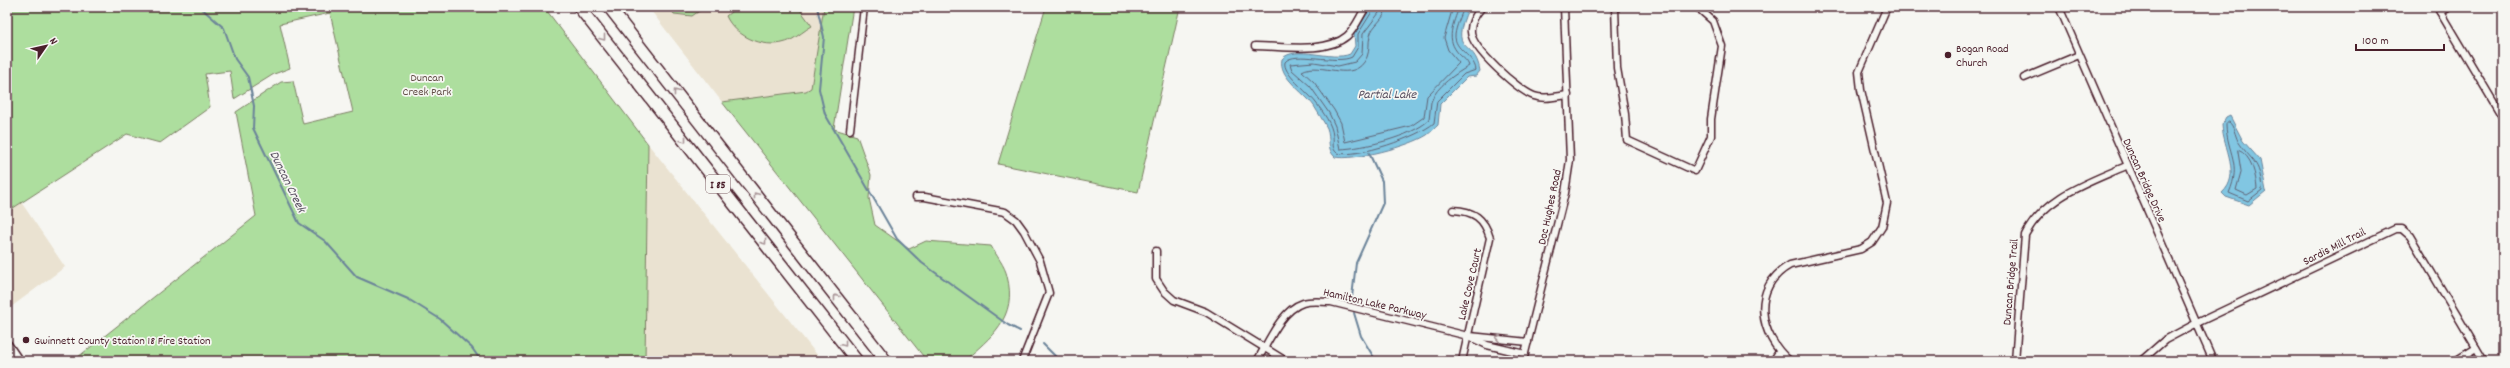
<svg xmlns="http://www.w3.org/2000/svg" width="2510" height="368" font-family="Dekko,sans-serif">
  <rect width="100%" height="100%" fill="#f6f6f2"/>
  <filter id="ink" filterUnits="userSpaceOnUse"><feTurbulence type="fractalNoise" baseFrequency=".025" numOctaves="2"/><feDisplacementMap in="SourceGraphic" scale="8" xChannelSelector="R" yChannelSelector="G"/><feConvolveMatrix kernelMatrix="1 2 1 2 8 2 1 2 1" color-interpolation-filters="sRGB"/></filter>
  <g filter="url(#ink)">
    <g fill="#eae2d1">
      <polygon points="648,7 824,7 811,88 806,91 722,102"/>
      <polygon points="648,144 822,361 645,361"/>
      <polygon points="21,202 65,267 7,310 7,212"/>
    </g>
    <g fill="#adde9e" stroke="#7c7e64">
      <polygon points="7,7 544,7 648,144 645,361 73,361 256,216 236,112 281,82 293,81 303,124 353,112 330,13 280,24 290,68 274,74 234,99 230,71 205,74 210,107 160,143 127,134 7,212"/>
      <polygon points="670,7 705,7 692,16 674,14"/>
      <path d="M 737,7 L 798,7 L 812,26 C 805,30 798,36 791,40 C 768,51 736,38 726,16 Z"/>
      <path d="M 824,7 L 853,7 L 834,129 L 857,136 L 871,175 L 869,198 L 875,225 L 909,249 L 926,241 L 991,246 C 996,255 1005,266 1007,276 C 1018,318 991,337 964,361 L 927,361 L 722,102 L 806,91 L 811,88 Z"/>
      <polygon points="1046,7 1180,7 1138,192 998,164"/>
    </g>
    <g fill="#81c6e2" stroke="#6b8399">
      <path d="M 1372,7 L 1469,7 C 1447,56 1475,37 1480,71 L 1476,76 L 1467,77 L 1440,104 L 1438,125 C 1435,128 1431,132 1427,135 C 1410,146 1354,161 1335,157 C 1326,149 1331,138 1327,128 C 1323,120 1318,113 1314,106 C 1304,92 1278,77 1282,59 C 1295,44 1332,62 1350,54 L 1355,46 L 1354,33 Z"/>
      <path d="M 2230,116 L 2243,141 L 2260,160 L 2266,191 L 2249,205 L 2226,197 L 2222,193 C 2242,175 2223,147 2222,125 L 2226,118 Z"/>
    </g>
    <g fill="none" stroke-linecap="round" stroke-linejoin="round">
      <g stroke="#606274" stroke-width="1">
        <path d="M 1375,7 L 1358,34 L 1358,47 L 1352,57 C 1337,65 1294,50 1285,62 C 1282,73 1308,92 1316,103 C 1323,112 1332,124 1333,136 C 1334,143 1331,148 1337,153 C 1358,158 1418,137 1434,123 L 1437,101 L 1464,74 L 1476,70 C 1474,55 1454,50 1455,35 C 1456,26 1461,16 1464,7"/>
        <path d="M 1380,7 L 1379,13 L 1363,34 L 1362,54 L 1355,62 L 1338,66 L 1314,62 L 1290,64 L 1292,70 L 1310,86 L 1329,113 L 1335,126 L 1340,149 C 1364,148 1411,137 1429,120 C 1430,114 1430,108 1431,102 C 1436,86 1457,73 1469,66 C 1467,60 1464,59 1459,54 C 1445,39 1453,25 1459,7"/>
        <path d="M 1386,7 C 1386,20 1372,24 1370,36 C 1368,43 1370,50 1367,57 C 1354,86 1321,60 1302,71 L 1314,82 L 1334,110 L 1341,123 L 1345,142 L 1411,126 L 1424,117 L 1427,96 L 1459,63 L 1448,50 L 1444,38 L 1453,7"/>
        <path d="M 2229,122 C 2234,126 2235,135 2238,141 C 2252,163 2260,159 2262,190 L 2248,201 L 2229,193 C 2242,163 2227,153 2226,125 Z"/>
        <path d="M 2238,150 C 2252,155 2256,176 2257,189 L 2247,195 L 2236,190 L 2241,172 Z"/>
      </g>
      <g stroke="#6b8399" stroke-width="2">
        <polyline points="200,7 224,28 235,59 248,77 254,106 253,128 299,223 325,241 357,277 408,299 440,319 472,348 481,361"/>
        <polyline points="817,7 824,37 819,89 825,114 897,239 922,263 1008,325 1020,331"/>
        <polyline points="1352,297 1356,263 1383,203 1382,181 1369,153"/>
        <polyline points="1354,313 1361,336 1376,361"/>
        <polyline points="1043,344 1060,361"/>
      </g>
      <g stroke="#4a1f2b" stroke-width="9">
        <g id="street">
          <path d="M 1482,7 C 1476,14 1470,23 1471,32 C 1472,49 1518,90 1534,96 C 1545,100 1557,96 1568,95"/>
          <polyline points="1615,7 1617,68 1625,114 1627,140 1695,171 1711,136 1711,119 1722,46 1713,21 1697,7"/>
          <polyline points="2059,7 2213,361"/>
          <polyline points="2437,7 2503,118"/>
          <polyline points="2440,12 2449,7"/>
          <path d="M 1255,46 C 1281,46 1326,54 1347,36 C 1355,29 1360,16 1366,7"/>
          <polyline points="2024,78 2079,55"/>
          <polyline points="850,130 864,7"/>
          <polyline points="916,197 925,197 1005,212 1016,220 1024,231 1040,261 1049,293 1022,361"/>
          <path d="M 1453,210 C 1474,211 1484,218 1490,238 L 1462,361"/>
          <polyline points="1156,251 1156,279 1164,291 1174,300 1206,312 1286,361"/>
          <polyline points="1470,336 1528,342"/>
          <path d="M 1257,361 C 1268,343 1281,310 1303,303 C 1312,300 1322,302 1331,302 L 1468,336 L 1487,345 L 1525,354"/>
          <polyline points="1523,361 1565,193 1570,160 1564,7"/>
          <polyline points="1773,361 1779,352"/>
          <path d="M 1790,361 C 1759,336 1750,287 1790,265 L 1861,249 L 1872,242 L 1882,227 L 1887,203 L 1861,90 L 1859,72 L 1887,7"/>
          <path d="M 2015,361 L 2025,235 C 2045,196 2088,183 2126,166"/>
          <polyline points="2141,361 2165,340 2197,323 2395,229 2402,229 2410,236 2484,361"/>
          <polyline points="2455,361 2476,348"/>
        </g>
      </g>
      <g stroke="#4a1f2b" stroke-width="12">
        <polyline id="secondary" points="7,345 18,361"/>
      </g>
      <g stroke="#4a1f2b" stroke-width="14">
        <g id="highway">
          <polyline points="579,7 857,361"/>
          <polyline points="609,7 886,361"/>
        </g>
      </g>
      <use href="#street" stroke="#f6f6f2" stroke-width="6"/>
      <use href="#secondary" stroke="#f6f6f2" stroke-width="9"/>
      <use href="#highway" stroke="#f6f6f2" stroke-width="11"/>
    </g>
    <defs><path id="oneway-chevron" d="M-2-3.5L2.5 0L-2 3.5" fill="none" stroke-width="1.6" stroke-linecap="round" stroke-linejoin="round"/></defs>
    <g stroke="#a99598">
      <use href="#oneway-chevron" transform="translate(603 38) rotate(52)"/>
      <use href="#oneway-chevron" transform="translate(676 92) rotate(-128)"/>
      <use href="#oneway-chevron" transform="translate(684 140) rotate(52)"/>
      <use href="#oneway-chevron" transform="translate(756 195) rotate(-128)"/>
      <use href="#oneway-chevron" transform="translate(764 242) rotate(52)"/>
      <use href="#oneway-chevron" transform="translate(836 297) rotate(-128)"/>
      <use href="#oneway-chevron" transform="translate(1498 338) rotate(-169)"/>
      <use href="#oneway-chevron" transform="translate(844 344) rotate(52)"/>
    </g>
  </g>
  <g fill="#4a1f2b" stroke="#f6f6f2" stroke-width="1.5">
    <circle cx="1948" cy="55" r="4"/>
    <circle cx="26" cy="340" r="4"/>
  </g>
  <g text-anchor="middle" stroke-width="3.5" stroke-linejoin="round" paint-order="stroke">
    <rect fill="#f6f6f2" stroke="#7e6067" stroke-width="1" x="706" y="175" width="24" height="18" rx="3"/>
    <g font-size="11" font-weight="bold" fill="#4a1f2b">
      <text x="718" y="188">I 85</text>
    </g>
    <g font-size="12" fill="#4a1f2b" stroke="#f6f6f2" text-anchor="start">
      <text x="1956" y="52">Bogan Road<tspan x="1956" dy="14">Church</tspan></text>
      <text x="34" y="344">Gwinnett County Station 18 Fire Station</text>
    </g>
    <g font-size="12" fill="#634f48" stroke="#f6f6f2">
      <text x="427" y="81">Duncan<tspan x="427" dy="14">Creek Park</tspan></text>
    </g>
    <g font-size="12" fill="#4a1f2b" stroke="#f6f6f2">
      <text transform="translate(2145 180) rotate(66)" y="4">Duncan Bridge Drive</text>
      <text transform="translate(1549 207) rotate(-78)" y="4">Doc Hughes Road</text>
      <text transform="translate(2334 246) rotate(-27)" y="4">Sardis Mill Trail</text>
      <text transform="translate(2010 282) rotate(-85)" y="4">Duncan Bridge Trail</text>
      <text transform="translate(1469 284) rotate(-77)" y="4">Lake Cove Court</text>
      <text transform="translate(1375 303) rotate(13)" y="4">Hamilton Lake Parkway</text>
    </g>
    <g font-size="13" font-style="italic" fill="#5a5162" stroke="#f6f6f2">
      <text x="1387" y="98">Partial Lake</text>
      <text transform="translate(289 181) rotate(64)" y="5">Duncan Creek</text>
    </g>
  </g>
  <rect width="2510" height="368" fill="none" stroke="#f6f6f2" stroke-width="24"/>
  <rect x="12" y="12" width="2486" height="344" fill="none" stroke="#4a1f2b" stroke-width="1.5" filter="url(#ink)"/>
  <g transform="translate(46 46) rotate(56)" stroke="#f6f6f2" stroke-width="3" paint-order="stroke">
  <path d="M0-3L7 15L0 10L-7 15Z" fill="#4a1f2b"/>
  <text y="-6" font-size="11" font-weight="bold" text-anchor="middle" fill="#4a1f2b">N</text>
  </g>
  <path d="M2356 44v6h88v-6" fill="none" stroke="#4a1f2b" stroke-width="2"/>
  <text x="2362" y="44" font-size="12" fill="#4a1f2b" stroke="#f6f6f2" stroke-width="3" paint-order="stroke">100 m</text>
</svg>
